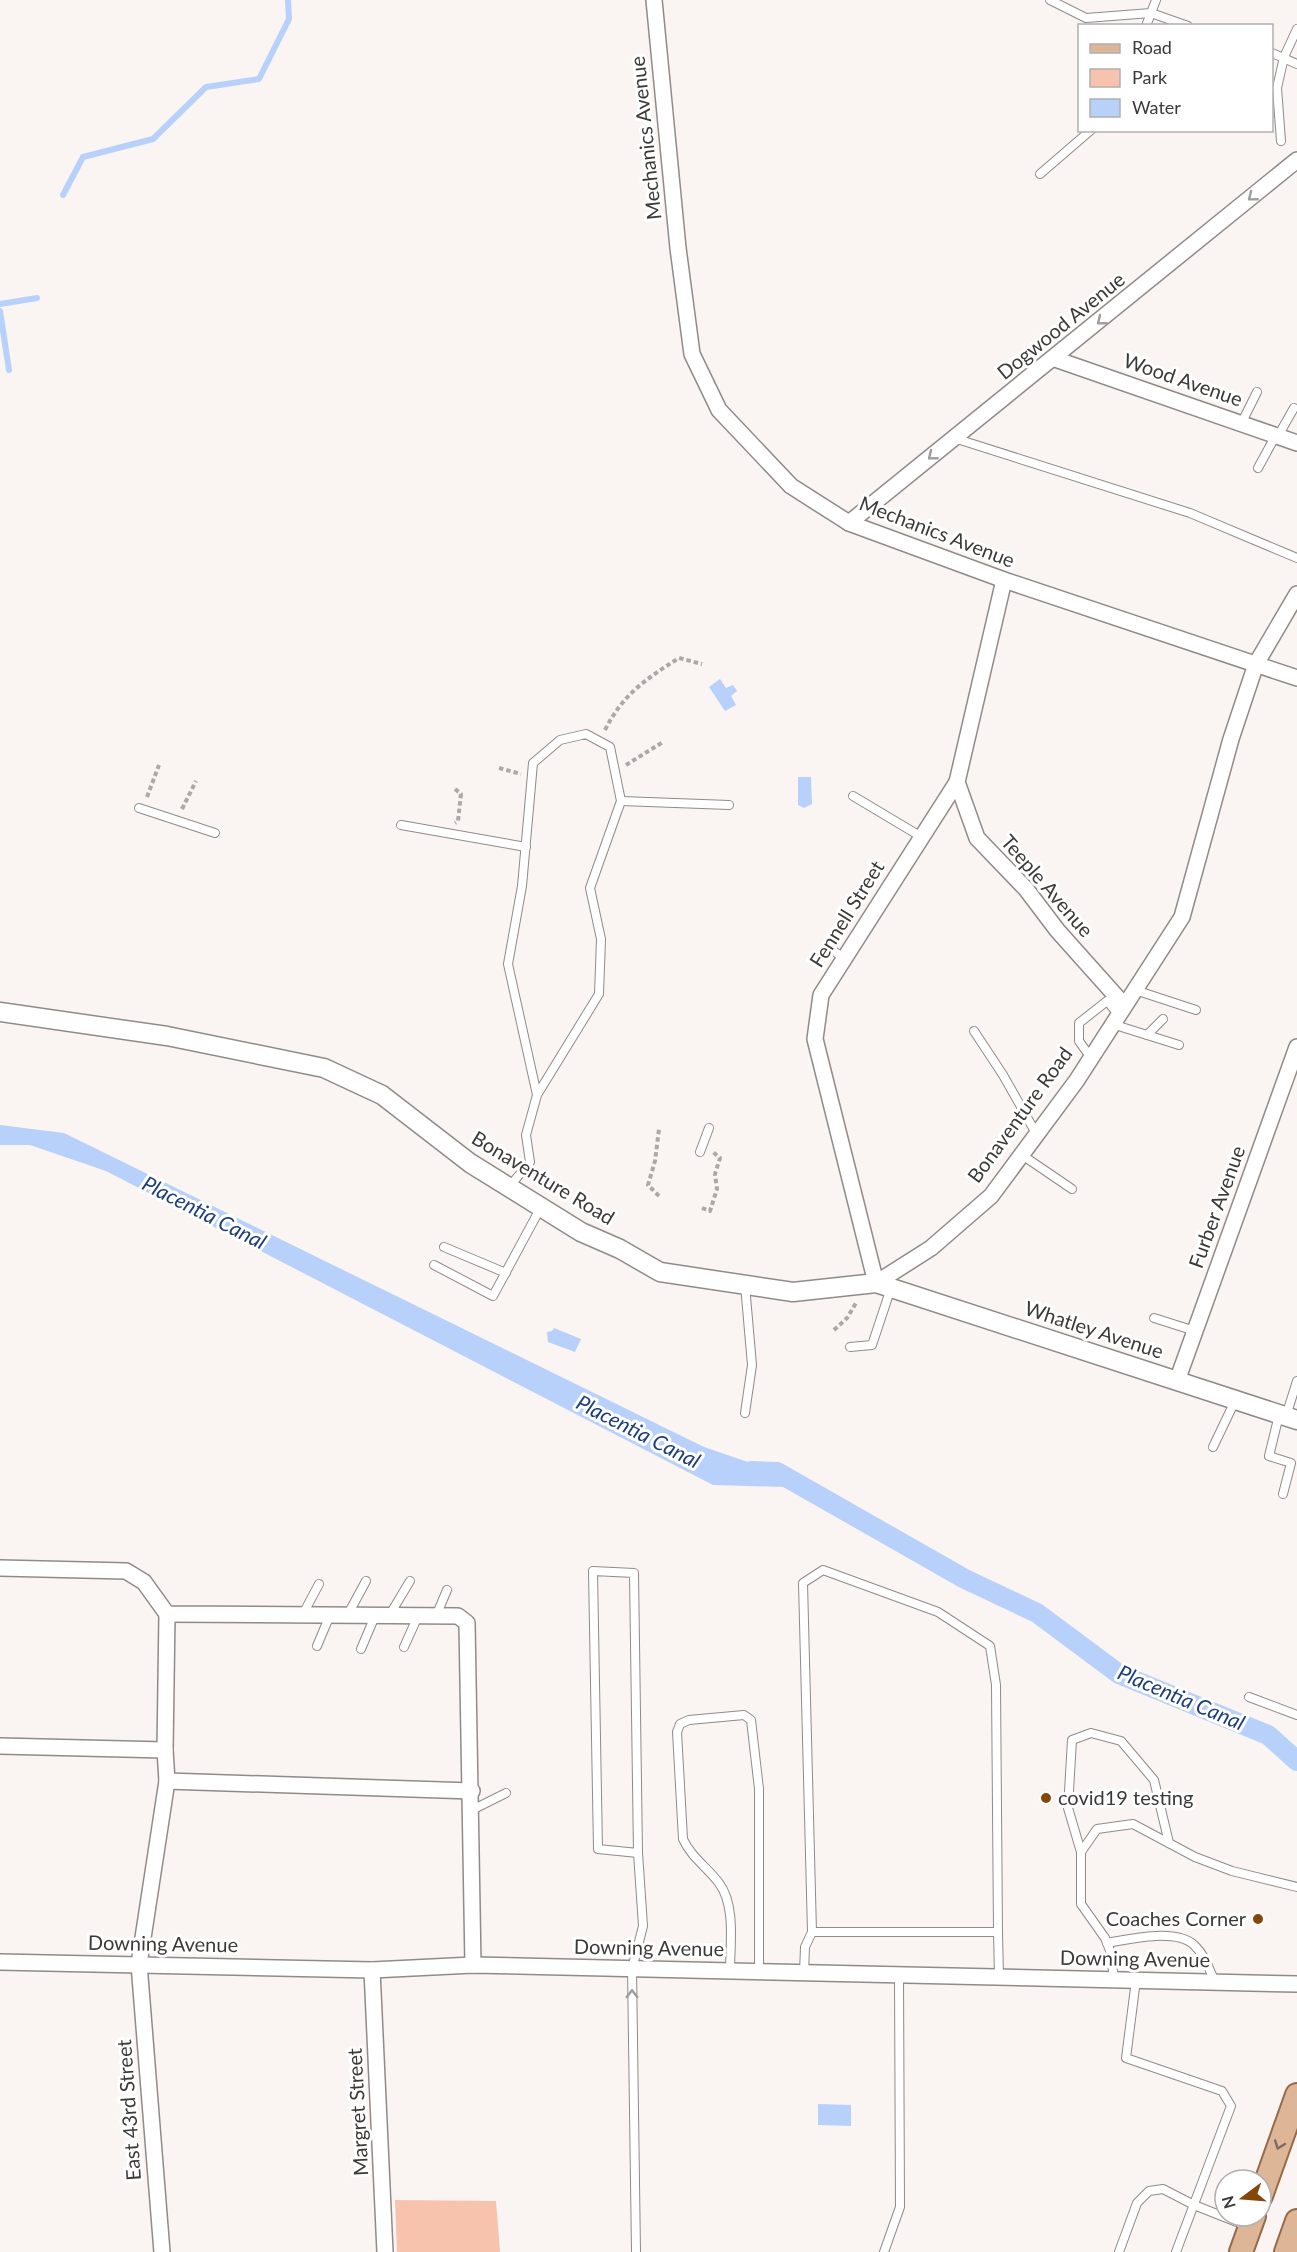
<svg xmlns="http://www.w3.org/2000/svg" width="1297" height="2252" font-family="Lato,sans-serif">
  <rect width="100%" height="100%" fill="#faf4f2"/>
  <polygon fill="#f8c3ad" points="395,2200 496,2201 500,2252 397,2252"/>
  <g fill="#b8d1fa">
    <polygon points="720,679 726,688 733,685 737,691 731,696 736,705 725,711 709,687"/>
    <polygon points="798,777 811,777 812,804 804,808 798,805"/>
    <polygon points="0,1125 64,1133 704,1447 777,1472 965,1579 785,1487 713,1485 106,1171 30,1145 0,1145"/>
    <polygon points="554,1328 581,1339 575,1352 548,1342 547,1332 552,1331"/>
    <polygon points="818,2104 851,2105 851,2126 818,2125"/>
  </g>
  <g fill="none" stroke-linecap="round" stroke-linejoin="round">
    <g stroke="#b8d1fa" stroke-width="6">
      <polyline points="63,195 83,157 153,139 206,87 259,79 289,19 288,0"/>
      <polyline points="0,304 37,298"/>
      <polyline points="0,311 9,370"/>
    </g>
    <polyline stroke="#b8d1fa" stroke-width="20" points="751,1471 777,1472 965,1579 1037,1613 1119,1674 1268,1735 1297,1761"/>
    <g stroke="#908b89" stroke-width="10">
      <g id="service">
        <polyline points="1050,0 1086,18 1151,13 1188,26"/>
        <polyline points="1146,26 1156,0"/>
        <polyline points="1272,53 1297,64"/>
        <polyline points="1281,141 1277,88 1284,57 1297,29"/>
        <polyline points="1040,174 1091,130"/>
        <polyline points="1242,422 1257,392"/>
        <polyline points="1278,436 1294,408"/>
        <polyline points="954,438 1190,513 1297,558"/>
        <polyline points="1258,468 1276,435"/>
        <polyline points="853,796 920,836"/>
        <polyline points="621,801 729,805"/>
        <polyline points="139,808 215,833"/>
        <polyline points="401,825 526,847"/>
        <polyline points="831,949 845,959"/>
        <polyline points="1135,990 1196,1010"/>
        <polyline points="1112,1024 1179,1045"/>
        <polyline points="974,1031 1003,1075 1037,1135"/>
        <polyline points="1147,1035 1163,1019"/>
        <polyline points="1091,1058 1079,1041 1079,1023 1107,1001 1118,1014"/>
        <polyline points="700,1152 709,1128"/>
        <polyline points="1022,1155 1072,1189"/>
        <polyline points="509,1187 530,1162 526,1135 537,1095 508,964 522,886 533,763 560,740 586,734 610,747 621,801 590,888 601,939 599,994 537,1095"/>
        <polyline points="444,1247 506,1273"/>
        <polyline points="434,1265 493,1296 541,1207"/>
        <polyline points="1154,1318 1195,1331"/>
        <polyline points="850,1347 872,1345 891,1288"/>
        <polyline points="745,1413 752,1365 745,1285"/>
        <polyline points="1279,1415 1269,1456 1291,1463 1283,1494"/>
        <polyline points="1286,1416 1297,1381"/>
        <polyline points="1213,1447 1235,1401"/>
        <polyline points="303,1614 319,1584"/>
        <polyline points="347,1616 366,1581"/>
        <polyline points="389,1616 410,1581"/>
        <polyline points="436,1616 447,1590"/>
        <polyline points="317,1646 330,1615"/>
        <polyline points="404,1647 418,1616"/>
        <polyline points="361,1649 375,1616"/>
        <polyline points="1249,1697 1297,1715"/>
        <polyline points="472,1810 506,1793"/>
        <polyline points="1081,1852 1068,1808 1072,1740 1091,1733 1121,1741 1154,1780 1169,1843"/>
        <polyline points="812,1932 803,1583 823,1570 938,1612 990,1646 996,1685 998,1932"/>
        <path d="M 1107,1943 C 1129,1939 1176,1928 1194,1945 C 1205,1955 1209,1969 1215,1982"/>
        <path d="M 730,1971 C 730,1944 736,1906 719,1883 C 707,1867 691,1857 683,1839 L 677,1732 L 680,1724 L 689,1720 L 744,1715 L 751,1720 L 759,1789 L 759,1972"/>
        <polyline points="804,1973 805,1947 812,1932 998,1932 999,1977"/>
        <polyline points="1114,1980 1111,1953 1105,1938 1081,1904 1081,1852 1097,1829 1133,1824 1195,1857 1232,1871 1297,1887"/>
        <polyline points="1136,1980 1126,2058 1222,2091 1231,2106 1176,2252"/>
        <polyline points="636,2252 632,1969 643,1926 638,1853 634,1573 593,1571 598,1849 638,1853"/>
        <polyline points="884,2252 900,2207 899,1975"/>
        <polyline points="1119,2252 1137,2203 1149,2191 1163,2189 1194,2205 1247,2226"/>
      </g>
    </g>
    <g stroke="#908b89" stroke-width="18">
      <g id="minor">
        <polyline points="654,0 678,248 692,354 719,410 791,486 849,523 1004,580 1297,678"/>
        <polyline points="1055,359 1297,443"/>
        <polyline points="849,523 1297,160"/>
        <polyline points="1004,580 957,782 821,995 815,1039 876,1283 931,1248 991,1196 1077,1080 1182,917 1231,739 1256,664 1297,594"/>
        <polyline points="957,782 977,838 1026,889 1057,930 1124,1005"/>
        <polyline points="1177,1381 1297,1047"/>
        <polyline points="0,1568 126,1571 144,1582 167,1614 458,1616 467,1623 473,1965"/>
        <polyline points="0,1746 165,1750"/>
        <polyline points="167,1781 472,1791"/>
        <polyline points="0,1962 372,1970 473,1965 1297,1984"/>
        <polyline points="372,1970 385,2252"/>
        <polyline points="162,2252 139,1964 167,1781 165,1750 167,1614"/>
      </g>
    </g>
    <g stroke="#908b89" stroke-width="21">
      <polyline id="tertiary" points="0,1012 167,1036 324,1068 382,1095 470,1163 581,1232 620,1249 660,1272 793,1292 876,1283 1297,1420"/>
    </g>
    <g stroke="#966a49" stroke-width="26">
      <g id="primary">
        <polyline points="1261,2196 1297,2095"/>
        <polyline points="1241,2252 1254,2216"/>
        <polyline points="1286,2252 1297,2221"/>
      </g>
    </g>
    <g stroke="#ada8a7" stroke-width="4" stroke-dasharray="4.5 3" stroke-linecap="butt">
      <path d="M 605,730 C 623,694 646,679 679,658 L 702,664"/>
      <polyline points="626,765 663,742"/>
      <polyline points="499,768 521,774"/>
      <polyline points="455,789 461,794 458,821 455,823"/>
      <polyline points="147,797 159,765"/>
      <polyline points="182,809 196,781"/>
      <polyline points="659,1196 648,1185 655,1161 659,1129"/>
      <polyline points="702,1208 710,1211 717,1189 715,1174 720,1158 712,1151"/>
      <polyline points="834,1330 847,1318 856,1303"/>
    </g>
    <use href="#service" stroke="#fff" stroke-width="8"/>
    <use href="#minor" stroke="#fff" stroke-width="15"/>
    <use href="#tertiary" stroke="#fff" stroke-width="18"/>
    <use href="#primary" stroke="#ddb597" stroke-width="22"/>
  </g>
  <defs><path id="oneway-chevron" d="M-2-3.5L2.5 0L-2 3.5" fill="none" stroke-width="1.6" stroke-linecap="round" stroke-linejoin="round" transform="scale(1.5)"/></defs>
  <g stroke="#9e9c9c">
    <use href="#oneway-chevron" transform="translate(1252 197) rotate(141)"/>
    <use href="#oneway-chevron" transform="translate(1101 321) rotate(141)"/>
    <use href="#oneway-chevron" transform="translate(932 456) rotate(141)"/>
    <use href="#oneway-chevron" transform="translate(632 1994) rotate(-90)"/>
  </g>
  <use stroke="#7c6b5f" href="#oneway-chevron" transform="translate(1279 2145) rotate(110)"/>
  <g fill="#854609" stroke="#fff" stroke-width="2">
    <circle cx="1046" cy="1798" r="6"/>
    <circle cx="1258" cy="1919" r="6"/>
  </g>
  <g text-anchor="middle" stroke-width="6" stroke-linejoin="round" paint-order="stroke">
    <g font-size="20" fill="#3c3a39" stroke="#fff">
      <text transform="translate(646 138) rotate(-96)" y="7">Mechanics Avenue</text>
      <text transform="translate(1061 326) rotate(-39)" y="7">Dogwood Avenue</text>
      <text transform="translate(1183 380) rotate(19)" y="7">Wood Avenue</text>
      <text transform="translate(937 532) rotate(21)" y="7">Mechanics Avenue</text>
      <text transform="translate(1047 886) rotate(49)" y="7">Teeple Avenue</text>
      <text transform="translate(847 914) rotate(-58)" y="7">Fennell Street</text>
      <text transform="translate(1020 1115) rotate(-54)" y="7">Bonaventure Road</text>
      <text transform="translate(543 1178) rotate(31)" y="7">Bonaventure Road</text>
      <text transform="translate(1217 1207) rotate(-70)" y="7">Furber Avenue</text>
      <text transform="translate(1094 1330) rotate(18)" y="7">Whatley Avenue</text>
      <text transform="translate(163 1944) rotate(1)" y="7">Downing Avenue</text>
      <text transform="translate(649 1948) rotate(1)" y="7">Downing Avenue</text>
      <text transform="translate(1135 1959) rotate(1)" y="7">Downing Avenue</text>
      <text transform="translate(129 2110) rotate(-94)" y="7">East 43rd Street</text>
      <text transform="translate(358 2112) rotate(-93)" y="7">Margret Street</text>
    </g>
    <g font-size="20" fill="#3c3a39" stroke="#fff" text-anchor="start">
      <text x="1058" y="1805">covid19 testing</text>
      <text x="1246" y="1926" text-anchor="end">Coaches Corner</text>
    </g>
    <g font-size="21" font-style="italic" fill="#1b3e7a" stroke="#fff">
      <text transform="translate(204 1213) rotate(27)" y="7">Placentia Canal</text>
      <text transform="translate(638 1432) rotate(27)" y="7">Placentia Canal</text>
      <text transform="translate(1181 1698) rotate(23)" y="7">Placentia Canal</text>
    </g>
  </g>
  <rect x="1078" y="24" width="195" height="108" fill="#ffffff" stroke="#b1b0b0" stroke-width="1.5"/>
  <rect x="1090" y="44" width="30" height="9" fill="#ddb597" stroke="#b1b0b0" stroke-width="1.5"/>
  <text x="1132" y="54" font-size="18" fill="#3c3a39">Road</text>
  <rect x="1090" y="69" width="30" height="18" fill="#f8c3ad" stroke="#b1b0b0" stroke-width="1.5"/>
  <text x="1132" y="84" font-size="18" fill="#3c3a39">Park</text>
  <rect x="1090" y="99" width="30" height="18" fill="#b8d1fa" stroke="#b1b0b0" stroke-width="1.5"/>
  <text x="1132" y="114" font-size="18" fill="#3c3a39">Water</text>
  <g transform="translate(1243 2198) rotate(254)"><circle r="28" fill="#ffffff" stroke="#b1b0b0" stroke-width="1.5"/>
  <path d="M0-4.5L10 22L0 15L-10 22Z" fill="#854609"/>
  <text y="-9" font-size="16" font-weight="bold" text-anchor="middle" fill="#3c3a39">N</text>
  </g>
</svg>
